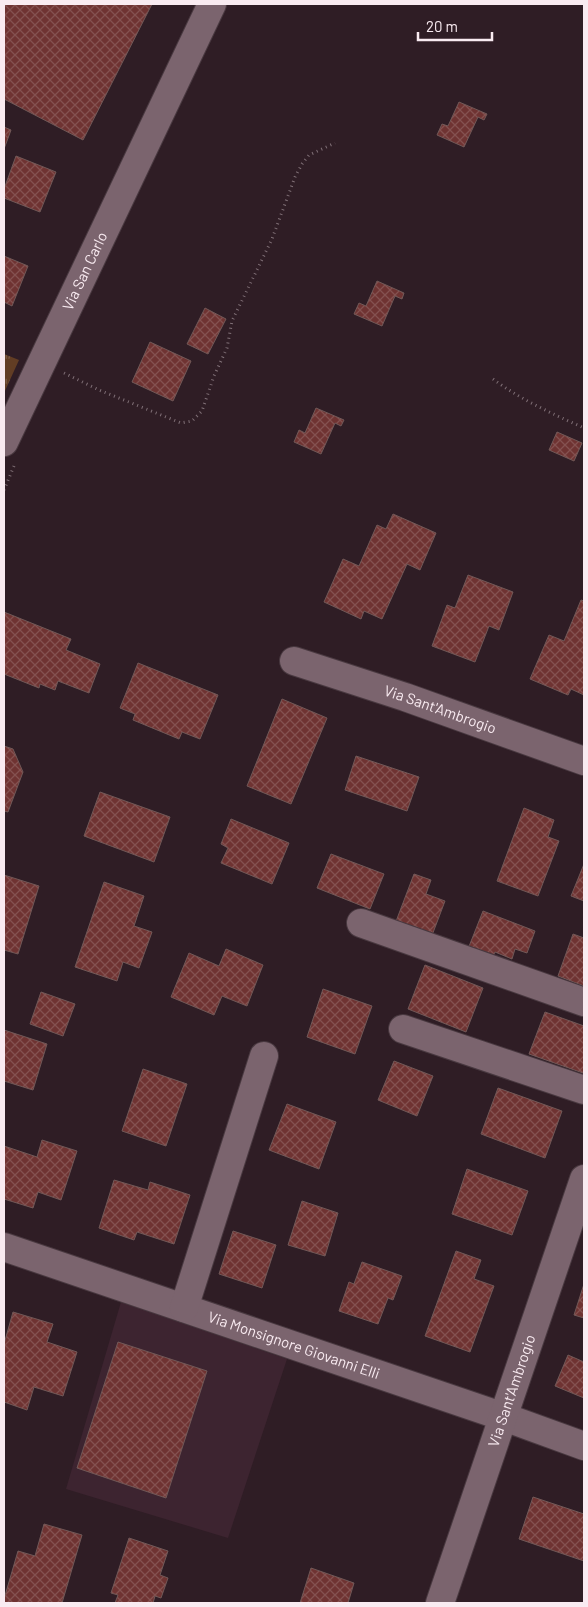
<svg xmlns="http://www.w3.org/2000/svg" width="588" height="1607" font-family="Barlow,sans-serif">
  <defs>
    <pattern id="grass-tufts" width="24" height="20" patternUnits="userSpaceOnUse" patternTransform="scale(1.25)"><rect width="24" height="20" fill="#623d24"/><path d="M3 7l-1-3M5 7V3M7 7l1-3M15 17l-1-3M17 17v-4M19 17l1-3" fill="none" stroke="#795944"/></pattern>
    <pattern id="building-cross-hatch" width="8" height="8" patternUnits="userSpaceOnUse" patternTransform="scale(1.25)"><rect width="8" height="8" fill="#6f3332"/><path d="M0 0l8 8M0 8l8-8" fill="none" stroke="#845150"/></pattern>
  </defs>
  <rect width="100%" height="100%" fill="#2f1d25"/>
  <polygon fill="#3d2430" points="121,1302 287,1359 228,1538 66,1489"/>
  <polygon fill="url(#grass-tufts)" points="4,354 19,360 4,393"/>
  <g fill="url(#building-cross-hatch)" stroke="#715857">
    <polygon points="4,4 152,4 83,140 4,99"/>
    <polygon points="459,102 487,114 484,120 478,117 464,147 437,135 442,124 448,126"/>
    <polygon points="4,127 11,130 4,149"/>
    <polygon points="16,156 56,172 40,212 4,198 4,189"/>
    <polygon points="4,256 28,266 12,306 4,302"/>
    <polygon points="377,281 404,293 402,299 395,296 382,326 354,314 359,303 366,306"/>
    <polygon points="205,308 226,319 208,354 187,344"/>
    <polygon points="150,342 191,361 173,401 132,382"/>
    <polygon points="316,408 344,420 341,426 335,423 321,454 294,442 299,430 305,433"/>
    <polygon points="557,432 582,443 574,461 549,450"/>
    <polygon points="393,514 436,533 420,570 407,564 382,619 364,611 361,619 324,602 343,559 359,566 377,525 386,529"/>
    <polygon points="468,575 513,592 499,630 489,626 475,662 432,646 447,605 455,608"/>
    <polygon points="581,600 584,601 584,695 571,689 568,695 530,679 549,635 564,641"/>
    <polygon points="4,612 71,639 66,650 100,664 89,693 58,681 55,690 40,684 39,688 4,674"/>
    <polygon points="138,663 218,695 200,739 182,732 179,739 133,720 135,714 120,708"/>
    <polygon points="282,699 327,718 291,804 247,786"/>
    <polygon points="4,746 13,749 23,772 8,812 4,811"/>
    <polygon points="356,756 419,777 407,811 345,790"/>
    <polygon points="100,792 170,817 154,862 84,836"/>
    <polygon points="524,808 554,820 548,837 559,841 538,896 497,881"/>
    <polygon points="231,819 289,843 272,884 221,863 228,848 221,844"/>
    <polygon points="331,854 384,874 370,909 317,888"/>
    <polygon points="584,864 584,901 571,896"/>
    <polygon points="414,874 431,880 426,894 445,901 431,938 395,924"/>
    <polygon points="4,875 39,886 18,954 4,950"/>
    <polygon points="104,882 144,896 134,926 152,932 139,968 123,962 117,981 75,967"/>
    <polygon points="483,911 535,931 527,953 515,949 512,959 495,952 492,958 468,949"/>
    <polygon points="573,934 584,938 584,986 558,976"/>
    <polygon points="226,949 263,965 247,1006 222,996 214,1015 171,997 189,953 219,966"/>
    <polygon points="425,965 483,988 466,1032 408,1009"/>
    <polygon points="323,989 372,1006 355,1054 307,1037"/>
    <polygon points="41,992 75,1004 63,1036 30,1024"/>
    <polygon points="545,1012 584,1026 584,1069 583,1073 529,1054"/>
    <polygon points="4,1030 47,1044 33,1090 4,1081"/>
    <polygon points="394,1061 433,1076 417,1116 378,1100"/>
    <polygon points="143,1069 187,1084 166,1146 122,1131"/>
    <polygon points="498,1088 562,1111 545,1158 481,1134"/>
    <polygon points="287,1104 336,1122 319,1169 269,1150"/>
    <polygon points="42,1140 77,1151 61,1200 38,1192 33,1208 4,1199 4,1146 37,1157"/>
    <polygon points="467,1169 528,1191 512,1235 452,1214"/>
    <polygon points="114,1180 148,1190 150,1182 190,1195 174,1244 137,1232 134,1240 99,1228"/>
    <polygon points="302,1201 338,1213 325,1256 288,1245"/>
    <polygon points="233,1231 276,1245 262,1288 219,1274"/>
    <polygon points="456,1251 481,1260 474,1279 494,1286 470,1352 425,1336"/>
    <polygon points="362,1262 402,1276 393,1300 388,1298 378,1324 339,1311 349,1282 354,1284"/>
    <polygon points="584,1284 584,1318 574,1315"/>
    <polygon points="13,1312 53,1324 47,1342 77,1352 63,1396 34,1387 27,1410 4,1402 4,1344"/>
    <polygon points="118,1342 207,1371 166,1498 77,1468"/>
    <polygon points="568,1355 584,1362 584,1398 555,1386"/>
    <polygon points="533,1497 584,1514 584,1561 519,1539"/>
    <polygon points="44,1524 82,1535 62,1603 4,1603 4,1599 18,1551 35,1556"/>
    <polygon points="129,1538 168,1551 160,1575 168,1578 161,1598 155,1596 153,1603 115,1603 118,1595 111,1593"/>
    <polygon points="311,1568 354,1583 348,1603 300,1603"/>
  </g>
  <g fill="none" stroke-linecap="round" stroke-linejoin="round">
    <g stroke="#493940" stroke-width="30">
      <g id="minor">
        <path id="s1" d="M 4,442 L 212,4"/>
        <path id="s2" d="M 294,661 L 405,697 L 584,761"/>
        <polyline points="361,923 584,1002"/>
        <polyline points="403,1029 584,1090"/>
        <path id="s3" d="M 4,1247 L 504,1417 L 584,1446"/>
        <polyline points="184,1308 264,1056"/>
        <path id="s4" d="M 440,1603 L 584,1179"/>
      </g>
    </g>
    <g stroke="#807077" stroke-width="3" stroke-dasharray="1 4" stroke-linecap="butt">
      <polyline points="64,373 99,390 181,423 192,421 202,411 214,376 227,348 232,321 272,239 295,177 302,164 309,155 335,143"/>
      <path d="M 493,379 C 521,400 553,414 584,428"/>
      <polyline points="4,490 14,466"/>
    </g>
    <use href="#minor" stroke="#7b646e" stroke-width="28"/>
  </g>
  <g text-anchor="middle" stroke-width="5" stroke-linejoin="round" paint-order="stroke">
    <g font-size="15" fill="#f9ebf1" stroke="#2f1d25">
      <text dy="5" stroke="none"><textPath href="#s1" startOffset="189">Via San Carlo</textPath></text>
      <text dy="5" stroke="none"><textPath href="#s2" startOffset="154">Via Sant'Ambrogio</textPath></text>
      <text dy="5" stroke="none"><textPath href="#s3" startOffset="306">Via Monsignore Giovanni Elli</textPath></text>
      <text dy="5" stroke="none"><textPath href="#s4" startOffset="224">Via Sant'Ambrogio</textPath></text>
    </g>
  </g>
  <rect width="588" height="1607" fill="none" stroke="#f9ebf1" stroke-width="10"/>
  <path d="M418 32v8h74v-8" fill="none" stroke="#f9ebf1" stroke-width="2.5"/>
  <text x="426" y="32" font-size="15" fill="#f9ebf1" stroke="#2f1d25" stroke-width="4" paint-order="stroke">20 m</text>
</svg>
